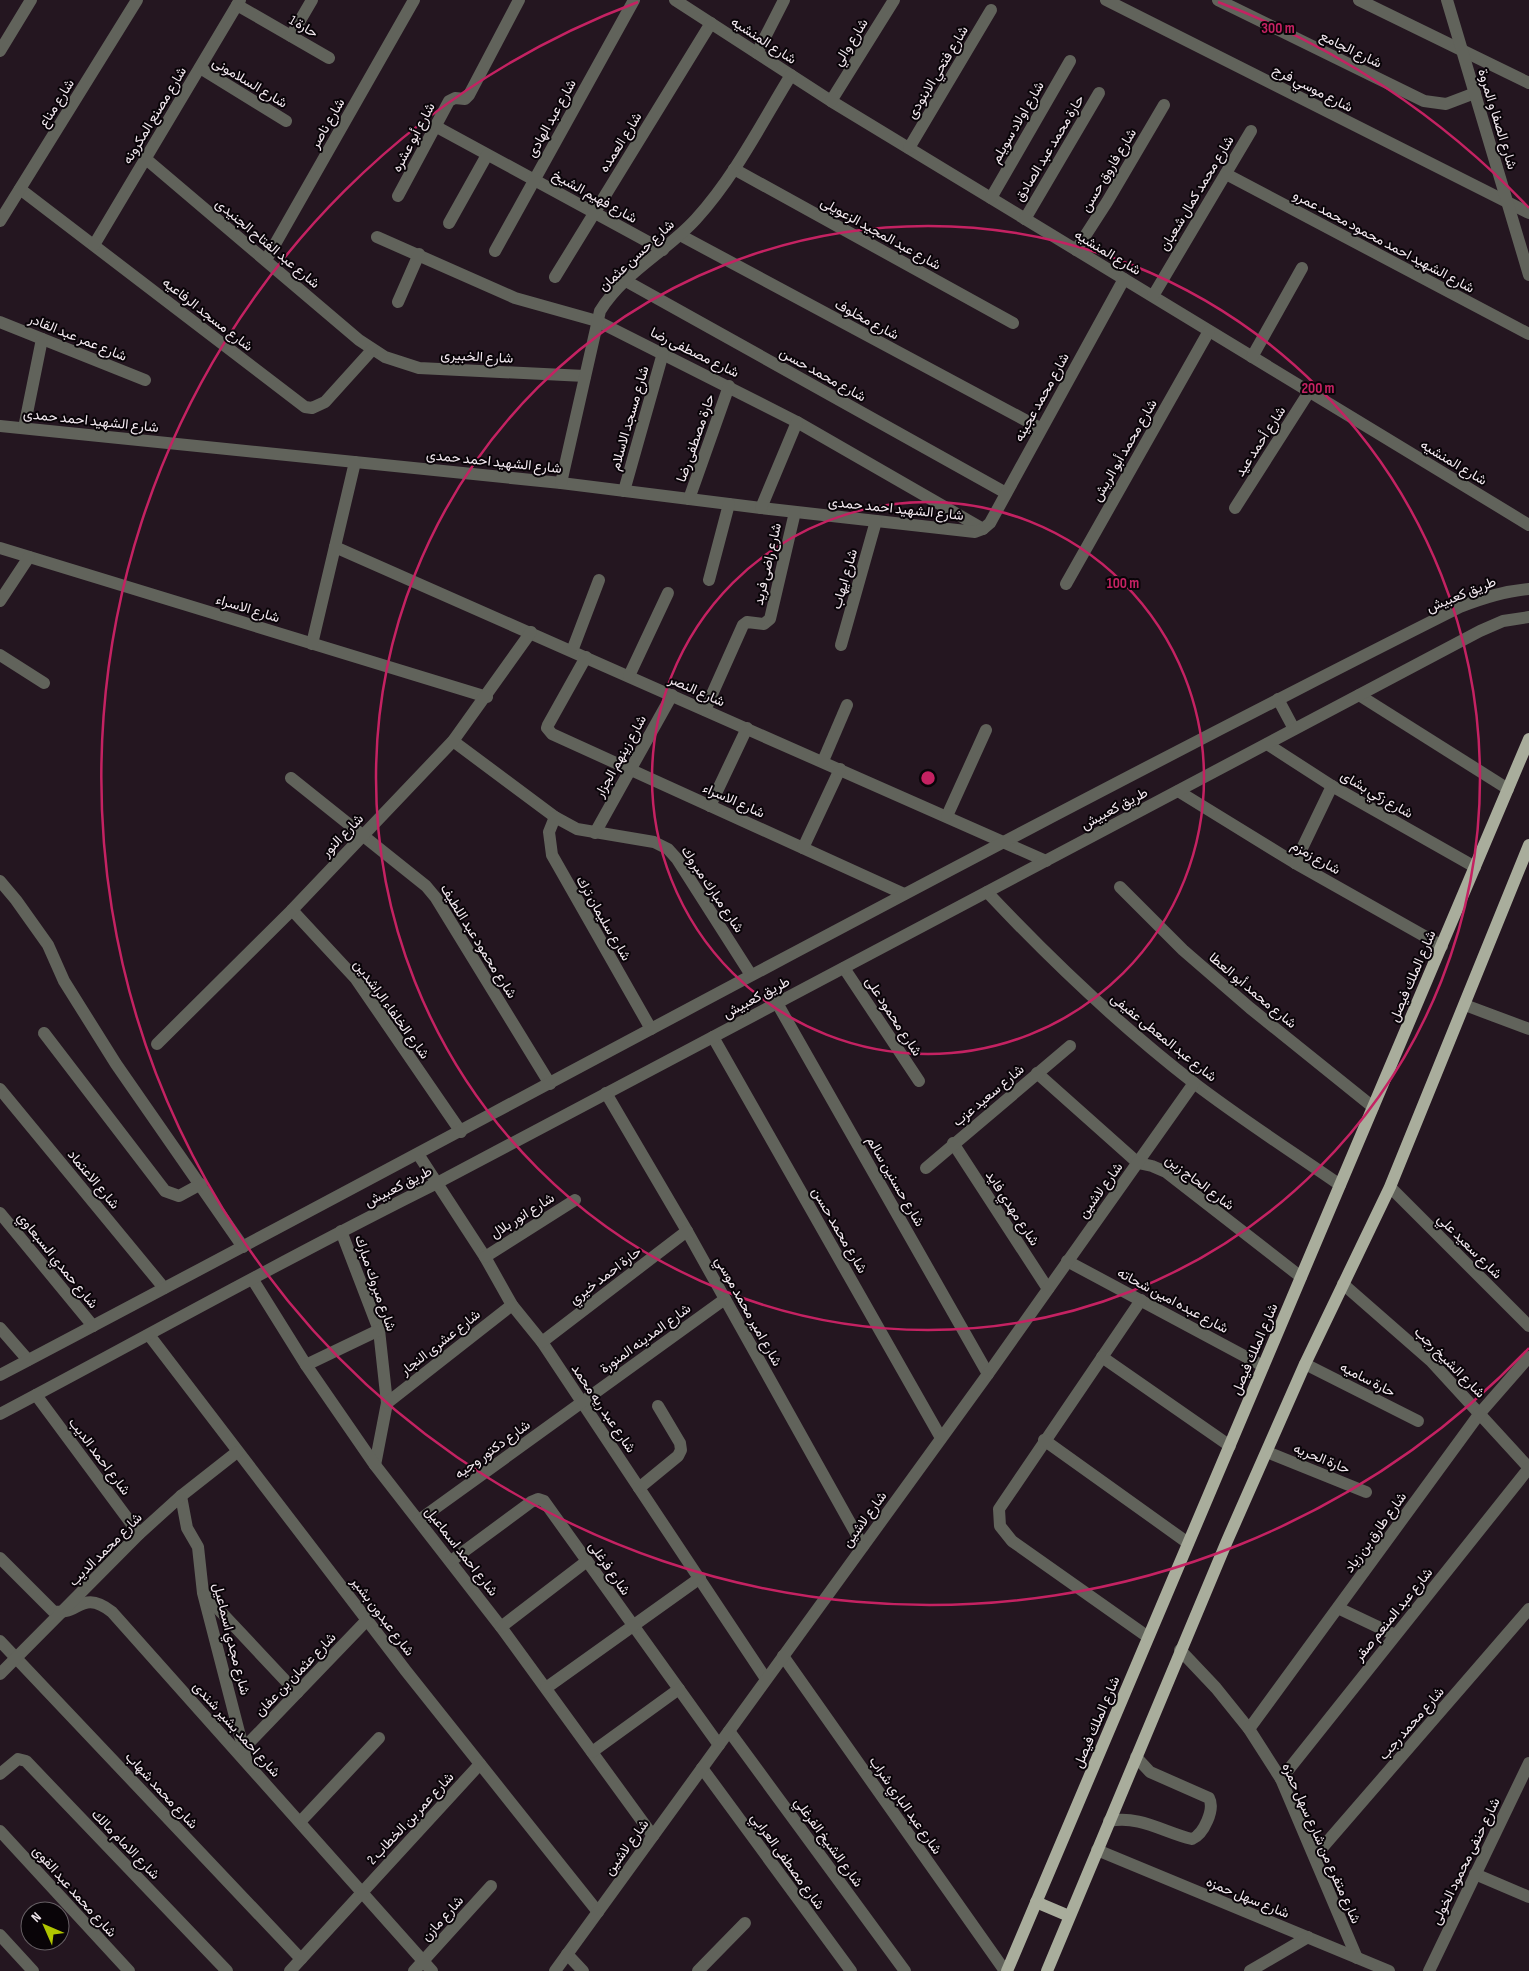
<svg xmlns="http://www.w3.org/2000/svg" width="1529" height="1971" font-family="'Sofia Sans Condensed',Vazirmatn,sans-serif">
  <rect width="100%" height="100%" fill="#241620"/>
  <g fill="none" stroke-linecap="round" stroke-linejoin="round">
    <g stroke="#61635b" stroke-width="12">
      <polyline points="675,0 831,101 1529,525"/>
      <polyline points="1106,0 1529,213"/>
      <polyline points="1218,0 1424,101 1446,104 1475,93"/>
      <polyline points="1359,0 1529,83"/>
      <polyline points="1447,0 1529,275"/>
      <polyline points="237,5 329,58"/>
      <polyline points="291,36 312,0"/>
      <polyline points="0,51 31,0"/>
      <polyline points="757,53 784,0"/>
      <polyline points="200,68 286,121"/>
      <polyline points="831,101 894,0"/>
      <polyline points="435,126 663,250"/>
      <polyline points="909,148 991,10"/>
      <polyline points="146,159 359,340 385,357 419,368 585,376"/>
      <polyline points="734,169 1013,323"/>
      <polyline points="1226,174 1529,334"/>
      <polyline points="20,189 305,407 312,408 325,402 372,350"/>
      <polyline points="398,196 449,101 455,98 465,99 469,95 519,0"/>
      <polyline points="991,198 1070,61"/>
      <polyline points="1025,219 1099,93"/>
      <polyline points="0,221 137,0"/>
      <polyline points="449,223 487,155"/>
      <polyline points="680,235 1040,428"/>
      <polyline points="377,237 515,298 597,321 797,422 983,529"/>
      <polyline points="94,245 240,0"/>
      <polyline points="1076,250 1107,202 1164,105"/>
      <polyline points="495,251 634,0"/>
      <polyline points="266,260 414,0"/>
      <polyline points="555,277 711,23"/>
      <polyline points="626,281 1006,493"/>
      <polyline points="1153,296 1251,131"/>
      <polyline points="398,302 419,254"/>
      <polyline points="0,322 145,380"/>
      <polyline points="1252,357 1302,268"/>
      <polyline points="0,426 561,483 761,508 975,532 983,529 990,523 1124,279"/>
      <polyline points="24,428 42,339"/>
      <path d="M 561,483 L 600,311 C 623,273 667,251 696,219 C 735,176 761,124 791,75"/>
      <polyline points="624,491 663,353"/>
      <polyline points="689,499 729,386"/>
      <polyline points="761,508 797,422"/>
      <polyline points="1235,508 1309,392"/>
      <polyline points="335,547 1046,861"/>
      <polyline points="0,548 487,697"/>
      <polyline points="709,580 729,504"/>
      <polyline points="1066,584 1209,331"/>
      <polyline points="0,601 29,557"/>
      <polyline points="312,644 355,462"/>
      <polyline points="841,645 876,521"/>
      <polyline points="572,651 599,580"/>
      <polyline points="0,655 44,683"/>
      <polyline points="586,657 548,725 547,728 552,734 904,894"/>
      <polyline points="629,676 668,593"/>
      <polyline points="1359,695 1508,789"/>
      <polyline points="1278,699 1294,729"/>
      <polyline points="705,710 743,625 747,622 764,624 770,619 795,512"/>
      <polyline points="453,741 555,817 577,829 654,842 668,849 677,859 751,975"/>
      <polyline points="1267,744 1332,786 1475,867"/>
      <polyline points="823,761 847,705"/>
      <polyline points="291,778 426,886 436,898 550,1084"/>
      <polyline points="1178,791 1295,863 1442,946"/>
      <polyline points="710,806 747,728"/>
      <polyline points="947,816 986,730"/>
      <polyline points="555,817 549,832 552,855 651,1029"/>
      <polyline points="595,833 672,695"/>
      <polyline points="803,848 840,769"/>
      <polyline points="1295,863 1332,786"/>
      <polyline points="0,881 16,900 48,945 64,981 116,1064 243,1247"/>
      <polyline points="1120,887 1183,950 1250,1008 1373,1107"/>
      <path d="M 987,892 C 1051,960 1119,1025 1194,1083 C 1241,1119 1291,1151 1340,1185"/>
      <polyline points="292,910 356,979 461,1132"/>
      <polyline points="844,968 919,1081"/>
      <polyline points="777,1003 988,1374"/>
      <polyline points="1465,1005 1529,1029"/>
      <polyline points="44,1033 165,1191 179,1196 201,1184"/>
      <polyline points="713,1037 941,1438"/>
      <polyline points="157,1044 292,910 453,741 531,632"/>
      <polyline points="1037,1073 1138,1163 1152,1166 1166,1172 1301,1277"/>
      <polyline points="0,1089 164,1288"/>
      <polyline points="606,1093 687,1231 863,1546"/>
      <polyline points="953,1143 1048,1289"/>
      <polyline points="418,1154 485,1257 512,1305 542,1342 766,1679"/>
      <polyline points="926,1168 1070,1046"/>
      <polyline points="1390,1187 1529,1326"/>
      <polyline points="0,1213 93,1326"/>
      <polyline points="341,1231 379,1330 387,1403 375,1465"/>
      <polyline points="485,1257 575,1200"/>
      <polyline points="1067,1261 1263,1366"/>
      <polyline points="253,1280 306,1365 375,1465 501,1627 653,1836"/>
      <polyline points="1343,1284 1431,1361 1529,1468"/>
      <polyline points="1141,1300 999,1509 1000,1526 1012,1541 1148,1637"/>
      <polyline points="0,1328 28,1360"/>
      <polyline points="149,1335 406,1671 598,1912"/>
      <polyline points="542,1342 687,1231"/>
      <polyline points="1102,1357 1230,1446"/>
      <polyline points="1305,1364 1418,1421"/>
      <polyline points="306,1365 379,1330"/>
      <path d="M 0,1375 C 487,1119 969,854 1460,607 C 1483,598 1504,591 1529,589"/>
      <polyline points="36,1395 139,1534"/>
      <polyline points="387,1403 512,1305"/>
      <path d="M 0,1414 C 146,1337 289,1256 437,1183 L 1480,631 L 1503,621 L 1529,617"/>
      <polyline points="1044,1440 1188,1543"/>
      <polyline points="1267,1452 1366,1492"/>
      <polyline points="639,1488 678,1456 681,1450 680,1443 658,1406"/>
      <polyline points="181,1496 187,1528 198,1547 203,1593 246,1759"/>
      <polyline points="419,1520 725,1299"/>
      <path d="M 0,1558 L 53,1611 C 78,1617 81,1588 112,1612 L 432,1971"/>
      <polyline points="451,1561 531,1502 538,1499 544,1501 719,1745"/>
      <polyline points="205,1595 297,1693"/>
      <polyline points="1338,1608 1395,1635"/>
      <polyline points="501,1627 587,1561"/>
      <polyline points="0,1641 301,1959"/>
      <polyline points="1180,1650 1216,1688 1249,1729 1281,1779 1357,1958"/>
      <polyline points="783,1656 1005,1971"/>
      <polyline points="0,1674 139,1534 181,1496 237,1452"/>
      <polyline points="546,1688 700,1578"/>
      <polyline points="1249,1729 1480,1413 1529,1357"/>
      <polyline points="729,1731 905,1971"/>
      <polyline points="244,1748 367,1620"/>
      <polyline points="592,1752 679,1689"/>
      <polyline points="702,1768 851,1971"/>
      <polyline points="0,1774 18,1759 26,1761 227,1971"/>
      <polyline points="1281,1779 1529,1468"/>
      <path d="M 1109,1821 C 1140,1815 1163,1832 1192,1839 C 1204,1834 1215,1809 1209,1798 L 1150,1772 L 1136,1757"/>
      <polyline points="300,1822 379,1738"/>
      <polyline points="0,1831 129,1971"/>
      <polyline points="1097,1850 1389,1971"/>
      <polyline points="1315,1856 1529,1609"/>
      <polyline points="1475,1874 1529,1897"/>
      <polyline points="0,1935 33,1971"/>
      <polyline points="567,1954 583,1971"/>
      <polyline points="290,1971 480,1764"/>
      <polyline points="414,1971 491,1886"/>
      <polyline points="555,1971 988,1374 1194,1083"/>
      <polyline points="698,1971 745,1923"/>
      <polyline points="1250,1971 1308,1937"/>
      <polyline points="1429,1971 1529,1763"/>
    </g>
    <g stroke="#a9ad9c" stroke-width="12">
      <polyline points="1036,1902 1069,1916"/>
      <polyline points="1007,1971 1529,739"/>
      <polyline points="1047,1971 1227,1541 1305,1364 1390,1187 1529,845"/>
    </g>
  </g>
  <g fill="none" stroke="#c42262" stroke-width="2.5">
    <circle cx="928" cy="778" r="276"/>
    <circle cx="928" cy="778" r="552"/>
    <path d="M1529 1348A828 828 0 1 1 638 2M1218 2A828 828 0 0 1 1529 208"/>
  </g>
  <g text-anchor="middle" stroke-width="4" stroke-linejoin="round" paint-order="stroke">
    <g font-size="14" fill="#f2e8ef" stroke="#090408">
      <text transform="translate(304 26) rotate(30)" y="5">حارة 1</text>
      <text transform="translate(764 40) rotate(33)" y="5">شارع المنشيه</text>
      <text transform="translate(850 42) rotate(-58)" y="5">شارع والي</text>
      <text transform="translate(1351 49) rotate(26)" y="5">شارع الجامع</text>
      <text transform="translate(937 72) rotate(-59)" y="5">شارع فتحي الابنودى</text>
      <text transform="translate(250 82) rotate(31)" y="5">شارع السلامونى</text>
      <text transform="translate(1313 88) rotate(27)" y="5">شارع موسي فرج</text>
      <text transform="translate(56 103) rotate(-58)" y="5">شارع مناع</text>
      <text transform="translate(154 115) rotate(-59)" y="5">شارع مصنع المكرونه</text>
      <text transform="translate(551 118) rotate(-61)" y="5">شارع عبد الهادى</text>
      <text transform="translate(1498 119) rotate(73)" y="5">شارع الصفا و المروة</text>
      <text transform="translate(1017 122) rotate(-60)" y="5">شارع اولاد سويلم</text>
      <text transform="translate(327 123) rotate(-60)" y="5">شارع ناصر</text>
      <text transform="translate(413 137) rotate(-62)" y="5">شارع أبو عشره</text>
      <text transform="translate(620 142) rotate(-58)" y="5">شارع العمده</text>
      <text transform="translate(1049 148) rotate(-59)" y="5">حارة محمد عبد الصادق</text>
      <text transform="translate(1108 170) rotate(-59)" y="5">شارع فاروق حسن</text>
      <text transform="translate(1196 193) rotate(-59)" y="5">شارع محمد كمال شعبان</text>
      <text transform="translate(595 196) rotate(29)" y="5">شارع فهيم الشيخ</text>
      <text transform="translate(881 233) rotate(29)" y="5">شارع عبد المجيد الزعويلى</text>
      <text transform="translate(1384 241) rotate(28)" y="5">شارع الشهيد احمد محمود محمد عمرو</text>
      <text transform="translate(268 243) rotate(40)" y="5">شارع عبد الفتاح الجنيدى</text>
      <text transform="translate(1108 252) rotate(31)" y="5">شارع المنشيه</text>
      <text transform="translate(636 255) rotate(-43)" y="5">شارع حسن عثمان</text>
      <text transform="translate(208 314) rotate(38)" y="5">شارع مسجد الرفاعيه</text>
      <text transform="translate(867 319) rotate(28)" y="5">شارع مخلوف</text>
      <text transform="translate(78 337) rotate(22)" y="5">شارع عمر عبد القادر</text>
      <text transform="translate(695 352) rotate(26)" y="5">شارع مصطفى رضا</text>
      <text transform="translate(477 356) rotate(3)" y="5">شارع الخبيرى</text>
      <text transform="translate(823 374) rotate(29)" y="5">شارع محمد حسن</text>
      <text transform="translate(1041 397) rotate(-61)" y="5">شارع محمد عجينه</text>
      <text transform="translate(629 418) rotate(-74)" y="5">شارع مسجد الاسلام</text>
      <text transform="translate(91 420) rotate(6)" y="5">شارع الشهيد احمد حمدى</text>
      <text transform="translate(695 438) rotate(-71)" y="5">حارة مصطفى رضا</text>
      <text transform="translate(1260 441) rotate(-57)" y="5">شارع أحمد عيد</text>
      <text transform="translate(1124 450) rotate(-60)" y="5">شارع محمد أبو الريش</text>
      <text transform="translate(494 461) rotate(6)" y="5">شارع الشهيد احمد حمدى</text>
      <text transform="translate(1454 462) rotate(31)" y="5">شارع المنشيه</text>
      <text transform="translate(896 508) rotate(6)" y="5">شارع الشهيد احمد حمدى</text>
      <text transform="translate(767 564) rotate(-77)" y="5">شارع راضى فريد</text>
      <text transform="translate(844 579) rotate(-74)" y="5">شارع ايهاب</text>
      <text transform="translate(1461 594) rotate(-22)" y="5">طريق كعبيش</text>
      <text transform="translate(248 608) rotate(17)" y="5">شارع الاسراء</text>
      <text transform="translate(697 690) rotate(24)" y="5">شارع النصر</text>
      <text transform="translate(620 756) rotate(-61)" y="5">شارع زينهم الجزار</text>
      <text transform="translate(1377 794) rotate(30)" y="5">شارع زكي بشاى</text>
      <text transform="translate(734 800) rotate(24)" y="5">شارع الاسراء</text>
      <text transform="translate(1114 808) rotate(-28)" y="5">طريق كعبيش</text>
      <text transform="translate(342 835) rotate(-46)" y="5">شارع النور</text>
      <text transform="translate(1316 857) rotate(30)" y="5">شارع زمزم</text>
      <text transform="translate(713 889) rotate(56)" y="5">شارع مبارك مبروك</text>
      <text transform="translate(604 918) rotate(60)" y="5">شارع سليمان ترك</text>
      <text transform="translate(479 941) rotate(58)" y="5">شارع محمود عبد اللطيف</text>
      <text transform="translate(1412 976) rotate(-67)" y="5">شارع الملك فيصل</text>
      <text transform="translate(1253 990) rotate(40)" y="5">شارع محمد أبو العطا</text>
      <text transform="translate(756 997) rotate(-28)" y="5">طريق كعبيش</text>
      <text transform="translate(392 1009) rotate(54)" y="5">شارع الخلفاء الراشدين</text>
      <text transform="translate(894 1016) rotate(57)" y="5">شارع محمود على</text>
      <text transform="translate(1164 1037) rotate(39)" y="5">شارع عبد المعطى عفيفى</text>
      <text transform="translate(988 1095) rotate(-40)" y="5">شارع سعيد عزب</text>
      <text transform="translate(94 1179) rotate(50)" y="5">شارع الاعتماد</text>
      <text transform="translate(896 1181) rotate(60)" y="5">شارع حسنين سالم</text>
      <text transform="translate(1200 1182) rotate(37)" y="5">شارع الحاج زين</text>
      <text transform="translate(398 1186) rotate(-27)" y="5">طريق كعبيش</text>
      <text transform="translate(1100 1190) rotate(-54)" y="5">شارع لاشين</text>
      <text transform="translate(1013 1208) rotate(57)" y="5">شارع مهدي فايد</text>
      <text transform="translate(522 1215) rotate(-32)" y="5">شارع انور بلال</text>
      <text transform="translate(840 1230) rotate(60)" y="5">شارع محمد حسن</text>
      <text transform="translate(1470 1246) rotate(45)" y="5">شارع سعيد علي</text>
      <text transform="translate(58 1260) rotate(51)" y="5">شارع حمدي السبعاوي</text>
      <text transform="translate(605 1275) rotate(-37)" y="5">حارة احمد خيري</text>
      <text transform="translate(376 1283) rotate(71)" y="5">شارع مبروك مبارك</text>
      <text transform="translate(1173 1300) rotate(28)" y="5">شارع عبده امين شحاته</text>
      <text transform="translate(749 1311) rotate(61)" y="5">شارع امير محمد موسي</text>
      <text transform="translate(645 1338) rotate(-36)" y="5">شارع المدينه المنورة</text>
      <text transform="translate(440 1342) rotate(-38)" y="5">شارع عشرى النجار</text>
      <text transform="translate(1254 1349) rotate(-67)" y="5">شارع الملك فيصل</text>
      <text transform="translate(1450 1362) rotate(45)" y="5">شارع الشيخ رجب</text>
      <text transform="translate(1368 1379) rotate(27)" y="5">حارة ساميه</text>
      <text transform="translate(604 1408) rotate(56)" y="5">شارع عبد ريه محمد</text>
      <text transform="translate(492 1449) rotate(-36)" y="5">شارع دكتور وجيه</text>
      <text transform="translate(100 1456) rotate(53)" y="5">شارع احمد الديب</text>
      <text transform="translate(1322 1458) rotate(22)" y="5">حارة الحريه</text>
      <text transform="translate(864 1519) rotate(-54)" y="5">شارع لاشين</text>
      <text transform="translate(1375 1532) rotate(-54)" y="5">شارع طارق بن زياد</text>
      <text transform="translate(105 1549) rotate(-45)" y="5">شارع محمد الديب</text>
      <text transform="translate(462 1551) rotate(52)" y="5">شارع احمد اسماعيل</text>
      <text transform="translate(610 1568) rotate(55)" y="5">شارع فرغلى</text>
      <text transform="translate(1393 1614) rotate(-51)" y="5">شارع عبد المنعم صقر</text>
      <text transform="translate(383 1616) rotate(53)" y="5">شارع عبدون بشير</text>
      <text transform="translate(232 1639) rotate(76)" y="5">شارع مجدي اسماعيل</text>
      <text transform="translate(295 1674) rotate(-46)" y="5">شارع عثمان بن عفان</text>
      <text transform="translate(1096 1722) rotate(-67)" y="5">شارع الملك فيصل</text>
      <text transform="translate(1411 1723) rotate(-49)" y="5">شارع محمد رجب</text>
      <text transform="translate(237 1729) rotate(48)" y="5">شارع احمد بشير شندى</text>
      <text transform="translate(162 1790) rotate(47)" y="5">شارع محمد شهاب</text>
      <text transform="translate(906 1805) rotate(55)" y="5">شارع عبد الباري شراب</text>
      <text transform="translate(410 1818) rotate(-47)" y="5">شارع عمر بن الخطاب 2</text>
      <text transform="translate(829 1842) rotate(54)" y="5">شارع الشيخ الفرغلي</text>
      <text transform="translate(1322 1843) rotate(66)" y="5">شارع متفرع من شارع سهل حمزه</text>
      <text transform="translate(126 1844) rotate(46)" y="5">شارع الامام مالك</text>
      <text transform="translate(626 1847) rotate(-54)" y="5">شارع لاشين</text>
      <text transform="translate(788 1861) rotate(54)" y="5">شارع مصطفى العرابي</text>
      <text transform="translate(1465 1861) rotate(-64)" y="5">شارع حنفى محمود الخولى</text>
      <text transform="translate(75 1891) rotate(48)" y="5">شارع محمد عبد القوى</text>
      <text transform="translate(1248 1897) rotate(22)" y="5">شارع سهل حمزه</text>
      <text transform="translate(442 1918) rotate(-48)" y="5">شارع مازن</text>
    </g>
  </g>
  <circle cx="928" cy="778" r="8" fill="#c42262" stroke="#090408" stroke-width="2.5"/>
  <g font-size="15" text-anchor="middle" font-weight="bold" fill="#c42262" stroke="#090408" stroke-width="4" stroke-linejoin="round" paint-order="stroke">
    <text x="1278" y="33">300 m</text>
    <text x="1318" y="393">200 m</text>
    <text x="1123" y="588">100 m</text>
  </g>
  <g transform="translate(45 1926) rotate(315)"><circle r="24" fill="#090408" stroke="#665f64"/>
  <path d="M0-4L9 19L0 12L-9 19Z" fill="#b0c500"/>
  <text y="-8" font-size="14" font-weight="bold" text-anchor="middle" fill="#f2e8ef">N</text>
  </g>
</svg>
